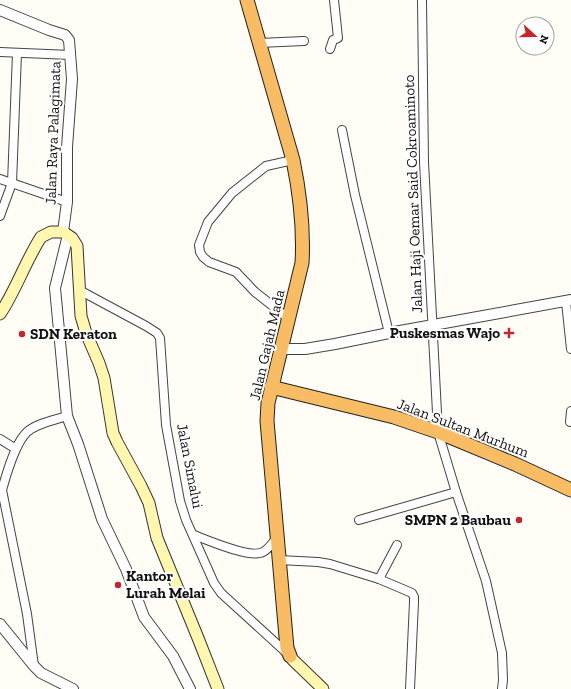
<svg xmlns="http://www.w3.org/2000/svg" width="571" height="689" font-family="'Zilla Slab',serif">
  <rect width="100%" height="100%" fill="#fffdf5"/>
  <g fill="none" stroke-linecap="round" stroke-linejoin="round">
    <g stroke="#444" stroke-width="10">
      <g id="minor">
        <polyline points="422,0 424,162 438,432 456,492 486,581 502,653 503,680 502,689"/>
        <polyline points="259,43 304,41"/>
        <polyline points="330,49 333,40 338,38 334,0"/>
        <polyline points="0,52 71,55"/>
        <polyline points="342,130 355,195 389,333"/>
        <polyline points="0,179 67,202"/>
        <polyline points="0,216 12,183 17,53"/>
        <polyline points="79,290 146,326 157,333 160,338 166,425 180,501 186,520 214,583 221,593 289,655"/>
        <polyline points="566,302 571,349"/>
        <polyline points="289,319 255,292 236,272 209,262 203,257 200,252 199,245 208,222 232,193 266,166 293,160"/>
        <polyline points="570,422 571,411"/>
        <polyline points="0,439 16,449"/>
        <polyline points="359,520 456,492"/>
        <path d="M 194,535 C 207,540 251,559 263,552 C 269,549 274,541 278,536"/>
        <polyline points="279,560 318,562 330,564 379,579 412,593 414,597 414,602 410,689"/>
        <polyline points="379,579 397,545"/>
        <path d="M 34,666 L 27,614 L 2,490 C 6,475 16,442 27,432 C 37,423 55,420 67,416"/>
      </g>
    </g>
    <g stroke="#444" stroke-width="12">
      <g id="tertiary">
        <polyline points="0,10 49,30 65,35 69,40 72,79 67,147 67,202 63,232"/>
        <polyline points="68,235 55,288 67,416 78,444 102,519 126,569 144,617 173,656 190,689"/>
        <polyline points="282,349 305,349 335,344 389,333 571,300"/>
        <polyline points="0,624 34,666 41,673 73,689"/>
      </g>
    </g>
    <g stroke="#333" stroke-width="13">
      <g id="secondary">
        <path d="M 0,314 C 16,290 25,262 41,237 L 51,232 L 63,232 L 72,238 L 77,246 L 81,316 L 86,333 L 99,363 L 104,378 L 113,433 L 117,442 L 141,486 L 149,503 L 157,538 L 198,638 L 218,689"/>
        <polyline points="290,656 293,660 323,689"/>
      </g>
    </g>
    <g stroke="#222" stroke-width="15">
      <g id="trunk">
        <path d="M 247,0 L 293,160 C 300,194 304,228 302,263 L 268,403 L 267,421 L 287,648 L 290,656"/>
        <polyline points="271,387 394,417 438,432 515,464 571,490"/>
      </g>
    </g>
    <use href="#minor" stroke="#fff" stroke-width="8"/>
    <use href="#tertiary" stroke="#fff" stroke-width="10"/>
    <use href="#secondary" stroke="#fff6b0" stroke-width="11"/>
    <use href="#trunk" stroke="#f7bc64" stroke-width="13"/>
  </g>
  <g fill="#c4262e" stroke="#fff" stroke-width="1.5">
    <path d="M507 327h4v4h4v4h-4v4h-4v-4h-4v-4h4z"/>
    <circle cx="22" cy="334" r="4"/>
    <circle cx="519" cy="520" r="4"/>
    <circle cx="118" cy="585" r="4"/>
  </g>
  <g text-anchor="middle" stroke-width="4" stroke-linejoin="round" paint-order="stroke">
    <g font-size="15" fill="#111" stroke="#fff">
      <text transform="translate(53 133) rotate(-88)" y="5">Jalan Raya Palagimata</text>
      <text transform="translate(413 194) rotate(-92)" y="5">Jalan Haji Oemar Said Cokroaminoto</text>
      <text transform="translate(267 345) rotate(-77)" y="5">Jalan Gajah Mada</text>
      <text transform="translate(463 428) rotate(21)" y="5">Jalan Sultan Murhum</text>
      <text transform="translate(190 466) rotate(79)" y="5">Jalan Simalui</text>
    </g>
    <g font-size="15" font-weight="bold" fill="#111" stroke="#fff" text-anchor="end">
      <text x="500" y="338">Puskesmas Wajo</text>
      <text x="30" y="339" text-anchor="start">SDN Keraton</text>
      <text x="511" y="525">SMPN 2 Baubau</text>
      <text x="126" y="581" text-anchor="start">Kantor<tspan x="126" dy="17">Lurah Melai</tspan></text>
    </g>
  </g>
  <g transform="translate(535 36) rotate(111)"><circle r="19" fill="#ffffff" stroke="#a0a0a0"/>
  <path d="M0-3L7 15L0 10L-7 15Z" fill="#c4262e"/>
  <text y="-6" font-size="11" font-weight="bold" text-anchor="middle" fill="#111111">N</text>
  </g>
</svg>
